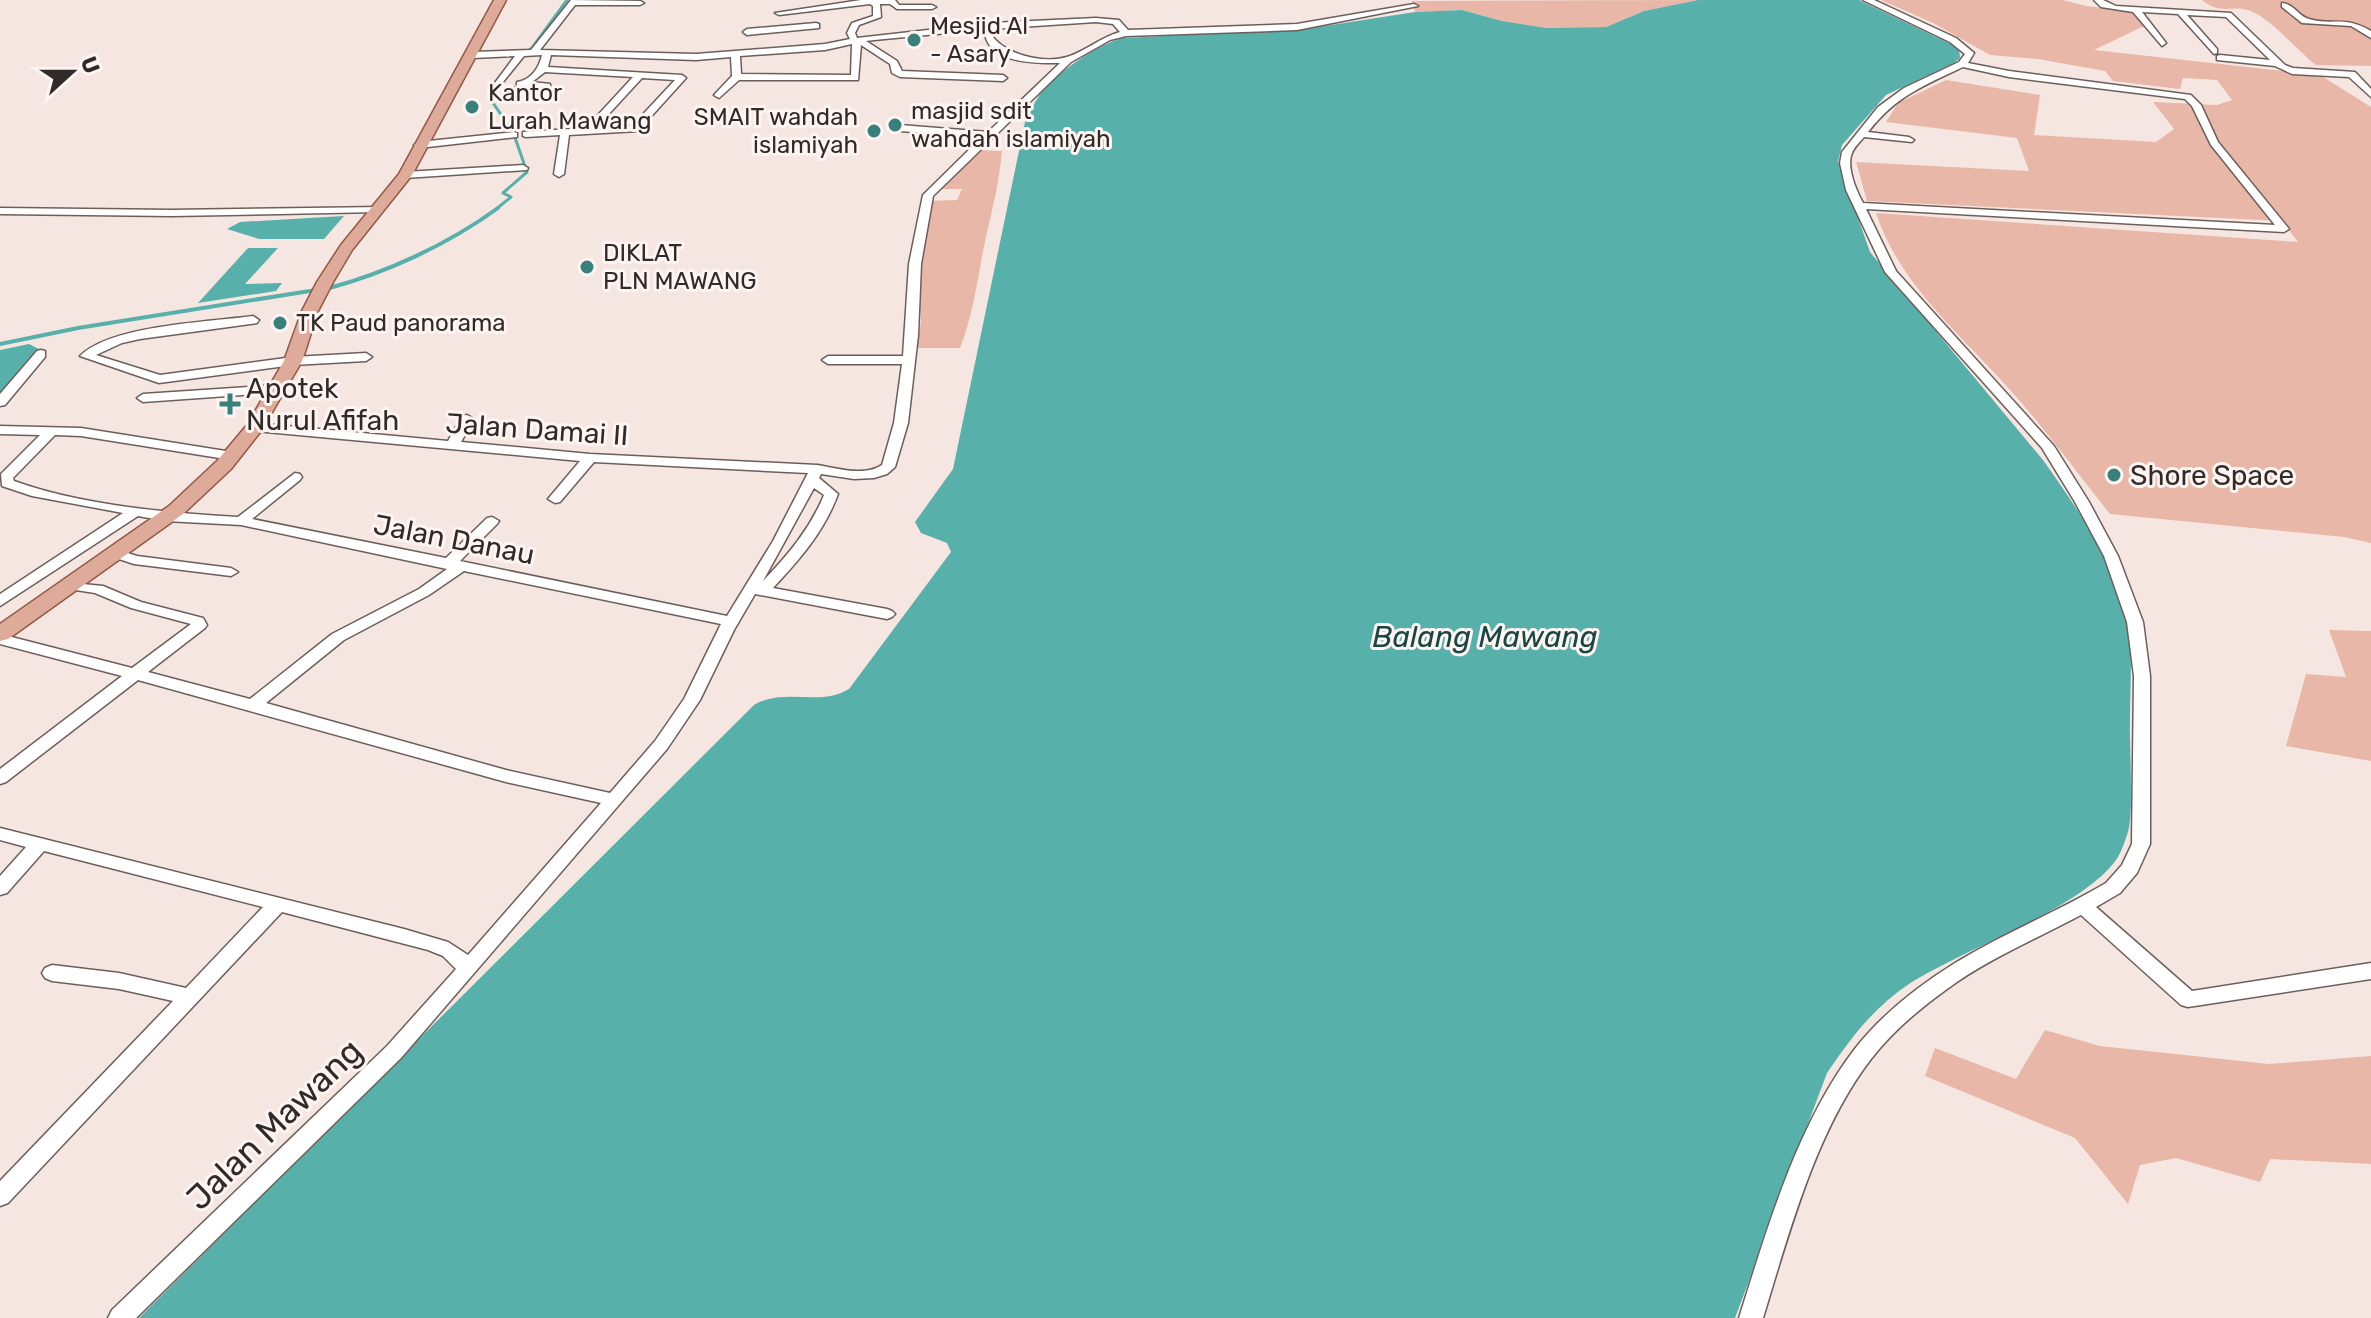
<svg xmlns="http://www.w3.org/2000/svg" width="2371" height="1318" font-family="Rubik,sans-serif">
  <rect width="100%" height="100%" fill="#f6e6e1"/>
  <g fill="#e9b7a7">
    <polygon points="1698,0 1644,11 1606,27 1547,28 1502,21 1462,10 1415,12 1412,1"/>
    <path d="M 1881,0 L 2063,0 L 2086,6 L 2131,11 L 2144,26 L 2094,50 L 2320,75 L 2371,107 L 2371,543 L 2344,537 L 2110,514 C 2077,473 2046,430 2011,391 C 1962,336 1899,284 1876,213 L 2298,242 L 2282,221 L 1867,201 L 1856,162 L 2029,171 L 2017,138 L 1886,122 L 1898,103 L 1946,80 L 2040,95 L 2034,135 L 2156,142 L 2174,129 L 2153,102 L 2217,105 L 2232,100 L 2217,80 L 2183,78 L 2180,89 L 2113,81 L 2105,71 L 2038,59 L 1990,55 L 1933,23 Z"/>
    <path d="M 2202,0 L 2371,0 L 2371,66 L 2316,65 C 2298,51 2272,20 2251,11 C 2232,4 2221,16 2202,0 Z"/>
    <path d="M 977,150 L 1002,151 C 999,181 994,203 987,232 C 978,272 975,310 960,348 L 917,348 L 921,321 L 918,283 L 926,201 L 957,200 L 962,189 L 938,189 Z"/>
    <polygon points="2329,630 2371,631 2371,761 2286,746 2306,674 2346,677"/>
    <polygon points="2045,1030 2100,1046 2269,1064 2371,1056 2371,1164 2270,1159 2260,1182 2176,1158 2140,1165 2128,1204 2075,1138 1925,1076 1935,1048 2016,1079"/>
  </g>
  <g fill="#58b0ab">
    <path d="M 1698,0 L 1859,0 L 1959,48 L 1960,58 L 1954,63 L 1886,95 L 1842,145 L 1838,161 L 1870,252 L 2043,460 C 2080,512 2123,574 2130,638 C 2132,664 2130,692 2130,717 C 2129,743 2134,812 2128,832 C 2125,841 2121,853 2116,860 C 2082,908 1962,950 1909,984 C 1874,1007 1850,1039 1827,1073 L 1735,1318 L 139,1318 L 754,705 C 784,687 820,707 849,689 L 951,552 L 947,543 L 921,533 L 915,522 L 953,469 L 1025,122 C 1030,113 1034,103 1040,94 C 1055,74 1098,44 1123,38 L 1305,29 L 1415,12 L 1462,10 L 1502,21 L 1547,28 L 1606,27 L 1644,11 Z"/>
    <polygon points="344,216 324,239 259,239 227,229 240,222"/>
    <polygon points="248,248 278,248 245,284 282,283 276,291 198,303"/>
    <polygon points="29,344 41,350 0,399 0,350"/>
  </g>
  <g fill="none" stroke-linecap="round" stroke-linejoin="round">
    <g stroke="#58b0ab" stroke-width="3">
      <polyline points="525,52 532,48 567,0"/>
      <polyline points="495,210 511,197 503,193 527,172 513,132 491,100 499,83"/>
    </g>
    <g stroke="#58b0ab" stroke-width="4">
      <path d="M 326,289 C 386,273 447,245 498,208"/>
      <polyline points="0,344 78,328 316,290"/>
    </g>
    <g stroke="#6c5f5a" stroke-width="3">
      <g id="minor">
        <path d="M 571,0 L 640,1 L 644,3 L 640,5 L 575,5 L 540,50 L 696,54 L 825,44 L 850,39 L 847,33 L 852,23 L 873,16 L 873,6 L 870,4 L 779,15 L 775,13 L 861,0 L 895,0 L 899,5 L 932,5 L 936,7 L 932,9 L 897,9 L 890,4 L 880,4 L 881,17 L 859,25 L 855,33 L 857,38 L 990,23 L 1096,18 L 1119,20 L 1128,30 L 1297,24 L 1414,4 L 1418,6 L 1297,30 L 1126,36 L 1110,40 L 1071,62 L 933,196 L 921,264 L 918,335 L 908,423 L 895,467 L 887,474 L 874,478 L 854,479 L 821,474 L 819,478 L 838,494 C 824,532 800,559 773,588 L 887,609 L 892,611 L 895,614 L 892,617 L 887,619 L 755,594 L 734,630 L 700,700 L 667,749 L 401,1058 L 136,1318 L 108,1318 L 112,1310 L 387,1046 L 456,969 L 443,956 L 428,950 L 282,912 L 8,1203 L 0,1206 L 0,1181 L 173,1001 L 119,989 L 52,981 L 45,978 L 42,973 L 45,968 L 52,965 L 119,973 L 186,988 L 263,907 L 44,851 L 7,893 L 0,895 L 0,876 L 26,847 L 0,840 L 0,828 L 404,929 L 448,942 L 468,955 L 601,803 L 506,782 L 138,680 L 6,782 L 0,784 L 0,769 L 122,676 L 0,644 L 0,634 L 132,668 L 191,624 L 131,608 L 95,593 L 63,588 L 60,585 L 63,582 L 103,586 L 141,602 L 203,618 L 207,625 L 205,628 L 148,672 L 250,699 L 332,634 L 419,589 L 447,569 L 241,525 L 166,521 L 138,516 L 0,606 L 0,594 L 123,513 L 32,496 L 2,486 L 1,474 L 40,435 L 0,434 L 0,426 L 81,428 L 232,452 L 239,456 L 232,460 L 81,436 L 55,435 L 13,478 L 14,481 C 80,505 167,513 238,517 L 295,473 L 300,474 L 302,477 L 300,480 L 252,519 L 446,558 L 487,518 L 492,517 L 499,521 L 497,524 L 460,561 L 727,616 L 773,541 L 808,473 L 594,462 L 560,502 L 555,503 L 548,499 L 580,461 L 255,431 L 248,427 L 255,423 L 448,441 L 462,416 L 467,415 L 474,419 L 461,442 L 590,454 L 817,465 C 837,468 864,477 882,465 L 894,423 L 902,364 L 828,364 L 822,360 L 828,356 L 903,356 L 909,264 L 923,195 L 982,137 L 900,131 L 895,128 L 900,125 L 988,132 L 1060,63 C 1036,63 990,64 985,34 L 991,34 C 1004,55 1044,64 1067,57 C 1086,51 1101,37 1120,32 L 1113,24 L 1096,22 L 990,29 L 874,40 L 866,41 L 897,61 L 902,71 L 1003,75 L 1007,78 L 1003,81 L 900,77 L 892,73 L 890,64 L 861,45 L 858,80 L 739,80 L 719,98 L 714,95 L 732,76 L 731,57 L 696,60 L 551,55 L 548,67 L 682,75 L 686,78 L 638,131 L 569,135 L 564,174 L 559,177 L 554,174 L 560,135 L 526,137 L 523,136 L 523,132 L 586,128 L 633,77 L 545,72 L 532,82 L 550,84 L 550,88 L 526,87 L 508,100 L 503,97 L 505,95 L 517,86 L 517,82 C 531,80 539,68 542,55 L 524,56 L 499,87 L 494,84 L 515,56 L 473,58 L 469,55 L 473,52 L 531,50 ZM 852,44 L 851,75 L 741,74 L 740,56 L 825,50 ZM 642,78 L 675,80 L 632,126 L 596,128 ZM 814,488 L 824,495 C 810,529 788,555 763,581 ZM 464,571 L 721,624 L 684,699 L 655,741 L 610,793 L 506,770 L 266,703 L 344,640 L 429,595 Z"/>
        <path d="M 1863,0 L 1874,0 L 1956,38 L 1974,53 L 1968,63 L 2009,71 L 2191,95 L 2201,105 L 2218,142 L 2289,229 L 2284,232 L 1866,209 L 1896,271 L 2054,446 L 2089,502 L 2118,556 L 2143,622 L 2150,676 L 2150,844 L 2137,873 L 2120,893 L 2096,907 L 2192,991 L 2371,963 L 2371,979 L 2188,1007 L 2181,1005 L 2081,915 C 2036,939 1988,959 1947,989 C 1919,1009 1892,1032 1871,1059 C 1816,1130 1789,1233 1763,1318 L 1739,1318 C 1767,1229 1797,1125 1854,1050 C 1881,1015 1918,986 1955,963 C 2004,933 2057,912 2106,883 L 2122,865 L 2132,844 L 2134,676 L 2127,622 L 2104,556 L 2075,502 L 2042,448 L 1885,272 L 1846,190 L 1840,163 L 1842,152 L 1878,107 L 1904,88 L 1959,62 L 1965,54 L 1950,42 ZM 1963,67 L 2009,77 L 2185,99 L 2192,106 L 2211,145 L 2275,225 L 1863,203 C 1856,190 1846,167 1852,153 C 1854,147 1860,142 1864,137 L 1912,142 L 1914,140 L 1909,137 L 1868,132 C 1896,96 1923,86 1963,67 Z"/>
        <polygon points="2094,0 2103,0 2116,6 2231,13 2285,65 2293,68 2355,72 2371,89 2371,97 2349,77 2292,74 2275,66 2217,60 2217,56 2220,55 2270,60 2226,17 2187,15 2217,49 2217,53 2214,54 2178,14 2142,12 2166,43 2162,46 2133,12 2101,7"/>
        <path d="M 2282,3 C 2294,4 2298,16 2309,19 C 2334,26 2343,15 2371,31 L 2371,38 L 2351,26 L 2302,23 L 2282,7 Z"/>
        <polygon points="816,23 819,24 819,28 747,35 743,32 747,29"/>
        <polygon points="514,132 517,133 517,137 419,148 414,145 419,142"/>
        <polygon points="523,165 528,168 527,170 405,178 400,175 405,172"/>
        <polygon points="383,207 384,209 379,212 172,216 0,214 0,208 172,210"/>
        <path d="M 253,316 L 259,320 L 257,323 L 140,339 L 122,343 L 96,355 L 160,375 L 293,357 L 366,353 L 372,357 L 366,361 L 293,365 L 159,383 L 80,356 C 111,325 209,322 253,316 Z"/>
        <polygon points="41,350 45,351 45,357 5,405 0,406 0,394 37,351"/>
        <polygon points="278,385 284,389 283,392 143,402 137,398 143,394"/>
        <polygon points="115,549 137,556 231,568 238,572 231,576 134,564 110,556 108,553"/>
      </g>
    </g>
    <g stroke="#935945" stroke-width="3">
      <polygon id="major" points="494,0 506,0 412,175 352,250 333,282 318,311 302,361 261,431 231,469 183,514 8,639 0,641 0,624 169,506 217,461 247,425 284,361 302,311 317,282 341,245 399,174"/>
    </g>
    <use href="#minor" fill="#fff" fill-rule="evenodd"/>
    <use href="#major" fill="#deaa99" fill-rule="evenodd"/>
  </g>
  <g fill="#37807c" stroke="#fef5f2" stroke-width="3">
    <circle cx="914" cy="40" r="8"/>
    <circle cx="472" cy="107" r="8"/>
    <circle cx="895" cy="125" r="8"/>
    <circle cx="874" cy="131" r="8"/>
    <circle cx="587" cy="267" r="8"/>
    <circle cx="280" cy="323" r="8"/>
    <path d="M226 392h8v8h8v8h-8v8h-8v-8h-8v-8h8z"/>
    <circle cx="2114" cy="475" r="8"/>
  </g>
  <g text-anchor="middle" stroke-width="6" stroke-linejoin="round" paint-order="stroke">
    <g font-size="24" fill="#302a28" stroke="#fef5f2" text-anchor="start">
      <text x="930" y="34">Mesjid Al<tspan x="930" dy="28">- Asary</tspan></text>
      <text x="488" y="101">Kantor<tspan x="488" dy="28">Lurah Mawang</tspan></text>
      <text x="911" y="119">masjid sdit<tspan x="911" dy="28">wahdah islamiyah</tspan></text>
      <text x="858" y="125" text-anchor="end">SMAIT wahdah<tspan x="858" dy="28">islamiyah</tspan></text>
      <text x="603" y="261">DIKLAT<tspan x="603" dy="28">PLN MAWANG</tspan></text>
      <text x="296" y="331">TK Paud panorama</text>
    </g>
    <g font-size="28" fill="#302a28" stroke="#fef5f2" text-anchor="start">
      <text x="246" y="398">Apotek<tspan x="246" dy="32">Nurul Afifah</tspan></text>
      <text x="2130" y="485">Shore Space</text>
    </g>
    <g font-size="28" fill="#302a28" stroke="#fef5f2">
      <text transform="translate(537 429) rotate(4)" y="10">Jalan Damai II</text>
      <text transform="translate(454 539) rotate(11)" y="10">Jalan Danau</text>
    </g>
    <g font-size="30" font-style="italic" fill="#1b4542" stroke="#fef5f2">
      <text x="1485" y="647">Balang Mawang</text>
    </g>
    <g font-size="34" fill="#302a28" stroke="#fef5f2">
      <text transform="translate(274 1124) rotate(-44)" y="12">Jalan Mawang</text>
    </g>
  </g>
  <g transform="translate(72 72) rotate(69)" stroke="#fef5f2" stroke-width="6" paint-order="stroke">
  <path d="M0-6L14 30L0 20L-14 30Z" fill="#302a28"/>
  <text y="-12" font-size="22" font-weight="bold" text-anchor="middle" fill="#302a28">U</text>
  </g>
</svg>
